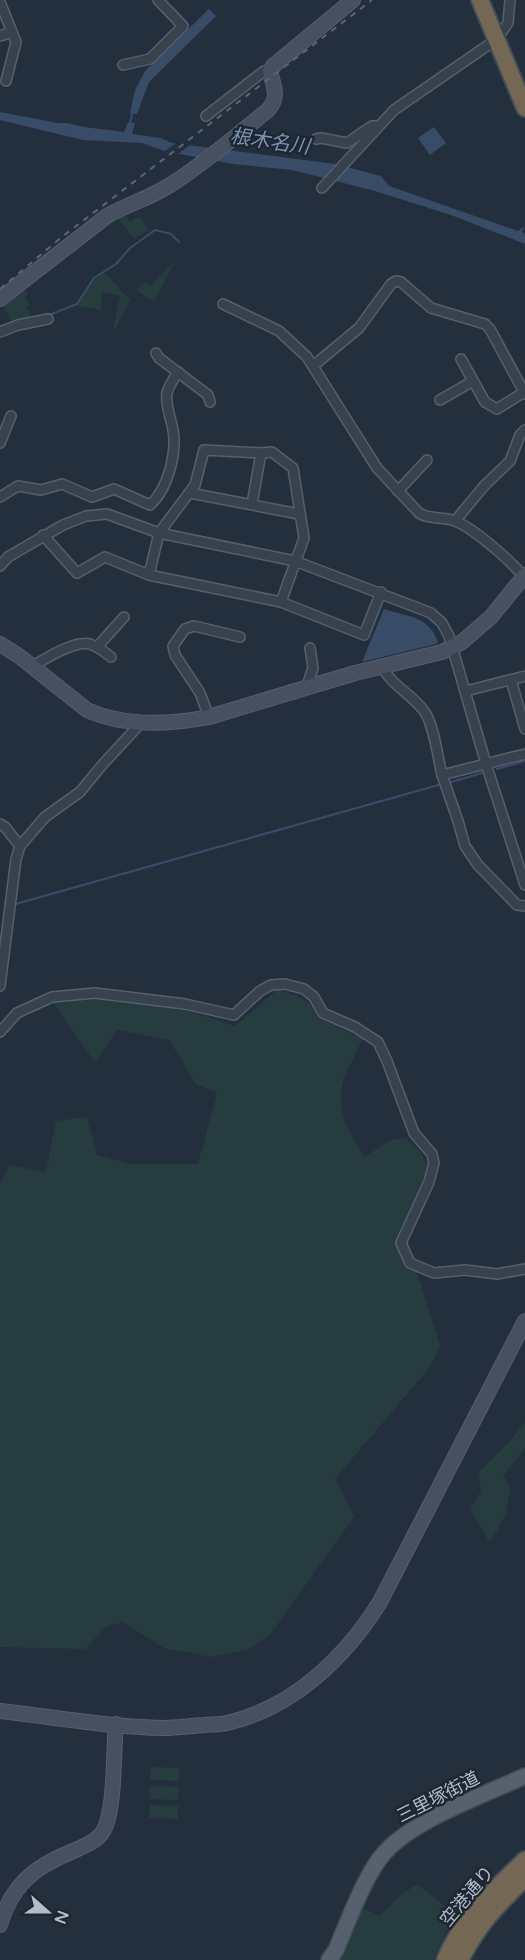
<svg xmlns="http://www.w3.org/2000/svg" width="525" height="1960" font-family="'Varela Round','Noto Sans JP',sans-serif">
  <rect width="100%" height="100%" fill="#242f3e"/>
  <g fill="#263c3f">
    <polygon points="126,216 130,222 140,216 149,230 134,239 118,219"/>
    <polygon points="174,262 154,302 136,290 146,282 151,286"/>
    <polygon points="105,273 130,300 116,328 113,328 120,296 103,292 100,310 77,306 94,280"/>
    <polygon points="23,286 28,295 25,297 30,305 27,307 32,318 12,323 2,303"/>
    <path d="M 277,990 L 297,996 L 311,1004 L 318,1018 L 362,1038 C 358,1054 345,1070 342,1086 C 337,1113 351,1136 365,1157 L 390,1140 L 406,1138 L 420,1151 L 428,1167 L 404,1230 L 440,1346 L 430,1367 L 335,1479 L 354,1517 L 270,1635 L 247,1650 L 211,1657 L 164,1648 L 123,1622 L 107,1626 L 85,1649 L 0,1647 L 0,1185 L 9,1165 L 46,1172 L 56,1121 L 87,1117 L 97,1155 L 131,1164 L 198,1164 L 217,1093 L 196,1084 L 169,1040 L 117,1030 L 95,1063 L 53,1002 L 96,997 L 185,1010 L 235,1026 Z"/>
    <polygon points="525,1422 525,1448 503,1476 511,1487 505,1516 490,1543 470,1509 481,1491 479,1472 512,1439"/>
    <polygon points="151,1767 179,1768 179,1781 150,1780"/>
    <polygon points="150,1786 179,1787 178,1800 149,1799"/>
    <polygon points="150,1805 178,1806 178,1819 149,1818"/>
    <polygon points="417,1884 457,1916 445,1934 433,1960 339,1960 363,1908 380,1916 398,1897"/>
  </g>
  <g fill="#394c67">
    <polygon points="209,9 216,16 149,82 137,114 130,113 135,90 145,71"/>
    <polygon points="0,112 57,123 67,123 84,127 124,132 128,122 135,123 132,134 161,138 172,143 335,164 381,176 389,186 518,231 524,226 522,232 525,234 525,244 451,215 375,191 292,170 233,164 164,151 142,143 83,140 0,120"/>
    <polygon points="434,127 446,143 430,155 418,138"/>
    <path d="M 384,609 C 408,617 429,616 438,642 L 436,644 L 362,662 Z"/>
  </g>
  <polygon fill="#242f3e" points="179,141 193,143 175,156 161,154"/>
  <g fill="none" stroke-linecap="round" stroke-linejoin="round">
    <g stroke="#394c67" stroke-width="2">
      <polyline points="130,123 133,111"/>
      <polyline points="49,315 77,304 94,278 116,264 130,248 155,230 171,234 179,242"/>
      <polyline points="497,769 525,761"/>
      <polyline points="448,783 482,773"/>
      <polyline points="12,905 442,784"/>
    </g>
    <g stroke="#565f6c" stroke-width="12">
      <g id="street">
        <polyline points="0,2 16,42 6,81"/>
        <polyline points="0,36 12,32"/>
        <polyline points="123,65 150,59 183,26 158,0"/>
        <polyline points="206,116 264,71 270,71"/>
        <polyline points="316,139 321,138 347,143 372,126 376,126"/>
        <polyline points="322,188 394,110 497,39 508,23 510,0"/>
        <path d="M 223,304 L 279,331 L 307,357 L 377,468 L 419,513 C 429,520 443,516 455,521 C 475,529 512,562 525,578"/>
        <polyline points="0,332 18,325 48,319"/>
        <polyline points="156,353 159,358 208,395 210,402"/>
        <polyline points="461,359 485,402 497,409 524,392"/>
        <polyline points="313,366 359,328 391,284 396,281 401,282 431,308 485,324 490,329 525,394"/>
        <polyline points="440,400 473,381"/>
        <polyline points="0,443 11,416"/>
        <polyline points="398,491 427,460"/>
        <polyline points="190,493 299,514"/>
        <path d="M 0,497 L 18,486 L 41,490 L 62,484 L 92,497 L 114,489 L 150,505 C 168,489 177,453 173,430 C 171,418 165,405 167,393 C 169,386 174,378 178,372"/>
        <polyline points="252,504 261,453"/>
        <polyline points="455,521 484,486 510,461 520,435 525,430"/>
        <polyline points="43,535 77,573 105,557 149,575 281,602 364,635 381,592"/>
        <polyline points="0,566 8,557 63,525 86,516 107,514 159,533 295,561 431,613 442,623 449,636 486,764 525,885"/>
        <polyline points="149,575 159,533 195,485 204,450 261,453 272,452 293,468 304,538 281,602"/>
        <polyline points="97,647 124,617"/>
        <path d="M 31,667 C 45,659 74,640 90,644 C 98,647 105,652 111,657"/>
        <path d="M 382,667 C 392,686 412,694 424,711 C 434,724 438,759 442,775 L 525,754"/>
        <polyline points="511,680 525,729"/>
        <polyline points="306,689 313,668 310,648"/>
        <polyline points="466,691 525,676"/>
        <polyline points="209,717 200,693 175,655 173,646 185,629 194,626 240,637"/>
        <polyline points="442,775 458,821 465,846 478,865 517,905 525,906"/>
        <polyline points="0,824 5,827 20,846"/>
        <polyline points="0,986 16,859 20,846 45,817 80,792 103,764 141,723"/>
        <polyline points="0,1032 17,1013 52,997 95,993 185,1004 234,1015 260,991 271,985 285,984 304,989 314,997 323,1013 355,1027 378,1042 387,1061 414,1133 432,1154 434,1163 429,1182 401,1243 410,1263 434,1273 465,1270 497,1274 525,1269"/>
      </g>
    </g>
    <g stroke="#565f6c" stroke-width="16">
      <g id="secondary">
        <path d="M 0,299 L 107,216 C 128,204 150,198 170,185 C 204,164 235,136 267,111 C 280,98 274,87 270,71 L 273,66 L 353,0"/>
        <path d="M 0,644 L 19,656 L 87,710 C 125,727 168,725 209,717 L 355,673 L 442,652 L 462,642 L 491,617 L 525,575"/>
        <path d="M 0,1711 C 54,1717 109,1727 163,1728 C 177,1728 190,1726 204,1725 C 211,1724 219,1725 227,1723 C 293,1708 345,1658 380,1602 L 525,1321"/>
        <path d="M 0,1925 C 11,1886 34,1867 71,1852 C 81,1847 95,1843 102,1833 C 116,1813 113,1750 116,1724"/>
      </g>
    </g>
    <g stroke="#414a57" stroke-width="18">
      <path id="primary" d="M 329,1960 L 336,1950 C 348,1922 365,1874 385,1852 C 417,1818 482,1796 525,1776"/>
    </g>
    <g stroke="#434c59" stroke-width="20">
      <g id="highway">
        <polyline points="480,0 525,108"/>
        <path d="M 445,1960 C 462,1919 494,1890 525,1860"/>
        <path d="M 460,1960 C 479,1924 496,1906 525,1878"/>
      </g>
    </g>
    <use href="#street" stroke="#38414e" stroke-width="9"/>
    <use href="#secondary" stroke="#465061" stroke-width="14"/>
    <use href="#primary" stroke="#56606e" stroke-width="15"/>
    <use href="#highway" stroke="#746855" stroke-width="16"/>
    <polyline stroke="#5a6575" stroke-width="2" stroke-dasharray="6 6" stroke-linecap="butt" points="0,289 63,236 372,0"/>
  </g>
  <g text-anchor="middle" stroke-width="5" stroke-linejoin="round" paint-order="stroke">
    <g font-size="18" fill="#b4bcc9" stroke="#1d2633">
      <text transform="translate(438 1797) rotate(-27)" y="6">三里塚街道</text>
      <text transform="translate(467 1896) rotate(-50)" y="6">空港通り</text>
    </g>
    <g font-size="20" font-style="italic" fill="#7c92b1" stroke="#1d2633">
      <text transform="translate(270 141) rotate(8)" y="7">根木名川</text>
    </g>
  </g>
  <g transform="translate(48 1912) rotate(111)" stroke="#1d2633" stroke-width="4.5" paint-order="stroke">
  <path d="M0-4.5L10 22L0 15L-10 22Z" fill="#b4bcc9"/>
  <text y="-9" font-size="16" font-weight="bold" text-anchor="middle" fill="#b4bcc9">N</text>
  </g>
</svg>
